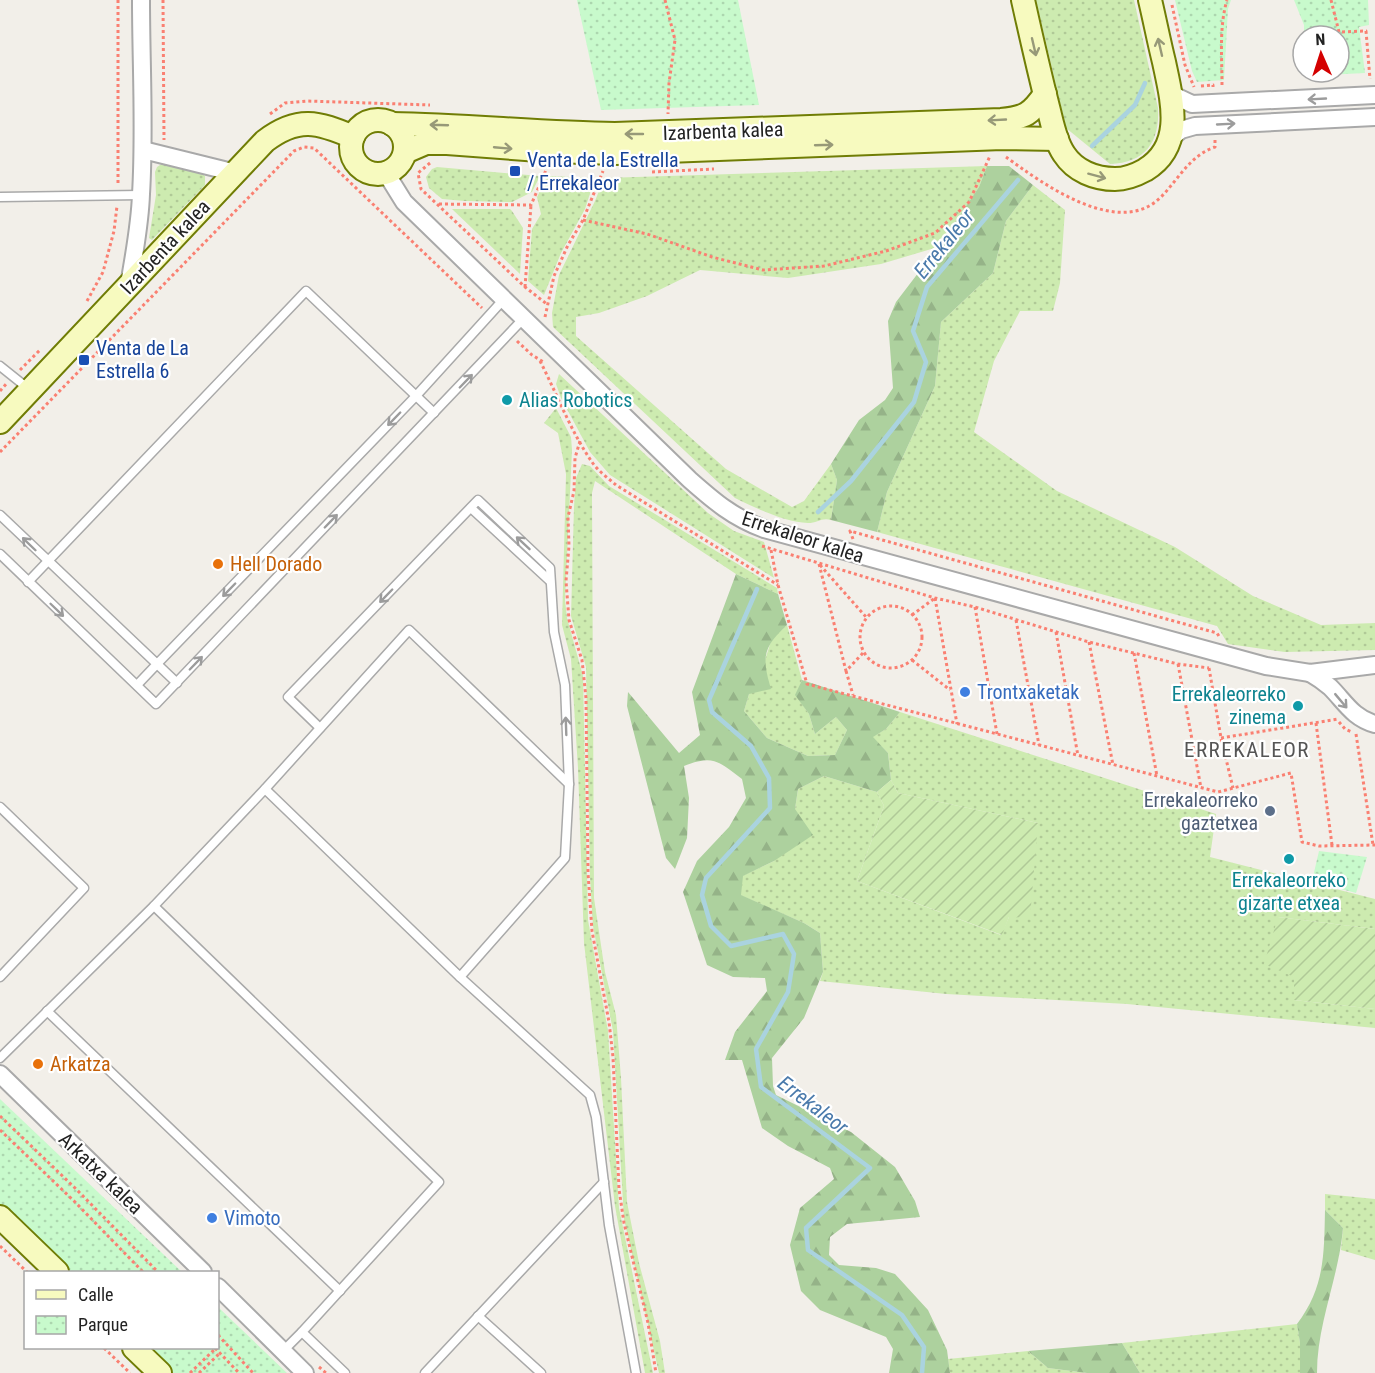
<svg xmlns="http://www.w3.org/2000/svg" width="1375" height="1373" font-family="'Roboto Condensed',sans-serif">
  <defs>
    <pattern id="grass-dots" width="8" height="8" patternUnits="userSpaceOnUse" patternTransform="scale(1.5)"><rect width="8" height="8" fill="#cdebb0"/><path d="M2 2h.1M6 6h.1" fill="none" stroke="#b0c997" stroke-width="1.8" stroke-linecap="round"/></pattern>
    <pattern id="forest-firs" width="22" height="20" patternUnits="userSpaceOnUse" patternTransform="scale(1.5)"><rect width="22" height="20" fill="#add19e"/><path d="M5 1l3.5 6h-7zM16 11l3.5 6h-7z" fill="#95b388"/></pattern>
    <pattern id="park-dots" width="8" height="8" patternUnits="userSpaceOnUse" patternTransform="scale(1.5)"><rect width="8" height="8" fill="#c8facc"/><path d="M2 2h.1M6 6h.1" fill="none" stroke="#acd6af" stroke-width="1.8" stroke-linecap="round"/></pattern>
    <pattern id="garden-furrows" width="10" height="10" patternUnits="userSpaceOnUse" patternTransform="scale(1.5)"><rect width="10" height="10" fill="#cdebb0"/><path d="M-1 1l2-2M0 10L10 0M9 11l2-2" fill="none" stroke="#b0c997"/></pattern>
  </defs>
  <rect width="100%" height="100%" fill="#f2efe9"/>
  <g fill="url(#grass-dots)">
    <path d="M 1036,0 L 1134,0 L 1158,108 C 1160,142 1145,163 1110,164 L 1066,128 Z"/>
    <polygon points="163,163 198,171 205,176 205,185 152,240 149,238 156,195 155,172 157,167"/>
    <path d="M 987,166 L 979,187 L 938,247 L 881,264 L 788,278 L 700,270 L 647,296 L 599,313 L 576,317 L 576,336 L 726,469 L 792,507 L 804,501 L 831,464 L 837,480 L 831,520 C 822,517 817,523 808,523 C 784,522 756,508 735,498 L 553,327 L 552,313 L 559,275 L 595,201 L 604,178 Z"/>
    <polygon points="437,167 540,176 532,192 512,202 465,201 442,199 429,188 426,177 432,169"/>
    <polygon points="548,176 595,178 585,209 561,253 544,295 528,281 532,229 541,214 537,197"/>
    <polygon points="1033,185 1065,210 1060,283 1053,311 1020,311 994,361 974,432 1057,491 1175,547 1253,596 1321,625 1375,623 1375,650 1285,652 1228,644 1217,626 877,532 887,492 935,386 941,322 993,273 1006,221"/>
    <polygon points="452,209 510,209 512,211 523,228 520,274"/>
    <polygon points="559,374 708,513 734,531 764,542 774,578 610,475 590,452 561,398 556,384"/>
    <polygon points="556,408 571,437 572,450 565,600 567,618 583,676 588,920 608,1031 619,1208 653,1373 645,1373 615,1206 584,943 578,768 571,659 562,625 566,474 558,433 544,423"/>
    <polygon points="582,464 590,466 609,486 777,588 778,594 736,574 595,481 592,493 594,898 605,972 616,1015 621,1078 627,1202 639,1263 660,1341 665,1373 659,1373 624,1219 613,1031 593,926 590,877 586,667 571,616 574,507 576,478"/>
    <polygon points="787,625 802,680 796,695 809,714 815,734 836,717 847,730 835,755 808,756 767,738 744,711 749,694 764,663 772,638"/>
    <polygon points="900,712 1216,814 1210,857 1375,899 1375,929 1278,917 1294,977 1294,1000 1375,1009 1375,1028 1127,1004 946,994 820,981 823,972 820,933 804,923 740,895 742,876 774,861 795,809 798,789 824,776 877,792 884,806 857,881 1001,935 1009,917 1038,823 898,793 891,780 888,753 872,737 886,729"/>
    <polygon points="1325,1194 1375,1199 1375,1260 1341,1250 1343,1228 1325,1210"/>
    <polygon points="1297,1324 1300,1343 1300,1373 1140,1373 1122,1343"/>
    <polygon points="1028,1351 1048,1368 1087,1373 950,1373 948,1359"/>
  </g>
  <g fill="url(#forest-firs)">
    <polygon points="987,166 1009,166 1033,185 1006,221 993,273 941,322 935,386 887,492 877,532 831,520 837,480 831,464 859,420 885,400 893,388 888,321 896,302 938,247 979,187"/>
    <path d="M 736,574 L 778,594 L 787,625 C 762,648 762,658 771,689 L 749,694 L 744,711 L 767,738 L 808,756 L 835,755 L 847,730 L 836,717 L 815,734 L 809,714 L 795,695 L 802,680 L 900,712 L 886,729 L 873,737 L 888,753 L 891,780 L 877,792 L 824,776 L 798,789 L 795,809 L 813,835 L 774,861 L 743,876 L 741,895 L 804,923 L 820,933 L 823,972 L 804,1018 L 772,1058 L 773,1086 L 776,1095 L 851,1132 L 895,1167 L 915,1201 L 920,1217 L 847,1224 L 830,1237 L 829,1255 L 839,1265 L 876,1268 L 895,1274 L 928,1310 L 947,1350 L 950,1373 L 889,1373 L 893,1349 L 886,1337 L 820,1310 L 801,1291 L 790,1245 L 800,1208 L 834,1179 L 830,1168 L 788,1146 L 762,1128 L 742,1060 L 725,1060 L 735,1032 L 767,991 L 765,978 L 733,977 L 707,965 L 683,892 L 697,861 L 729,827 L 746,798 L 742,779 C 719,762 714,754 684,766 L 689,798 L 687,838 L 675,869 L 666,858 L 627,706 L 628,692 L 679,753 L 700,735 L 692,692 Z"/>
    <path d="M 1325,1210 L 1343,1228 C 1339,1277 1317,1323 1317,1373 L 1300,1373 L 1300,1343 L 1297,1324 C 1325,1287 1324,1254 1325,1210 Z"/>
    <polygon points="1122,1343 1140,1373 1087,1373 1048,1368 1028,1351"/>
  </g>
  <g fill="url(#park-dots)">
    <polygon points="577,0 738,0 759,105 601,110"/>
    <polygon points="1175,0 1231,0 1228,9 1224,80 1197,82 1192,71"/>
    <polygon points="1294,0 1368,0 1369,25 1359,27 1365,73 1307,76 1307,72 1339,72 1339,36 1304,36 1304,25"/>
    <polygon points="1319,851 1367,857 1356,893 1312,881"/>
    <polygon points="0,1099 182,1272 69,1272 0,1206"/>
    <polygon points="218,1307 287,1373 173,1373 147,1348 218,1348"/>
  </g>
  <g fill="url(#garden-furrows)">
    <polygon points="891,780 898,793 1038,823 1030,918 1009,917 1002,935 857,881 884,806 877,792"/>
    <polygon points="1278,917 1375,929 1375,1009 1294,1000 1294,977 1264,964"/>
  </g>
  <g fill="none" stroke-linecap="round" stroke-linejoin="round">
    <g stroke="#aad3df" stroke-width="4.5">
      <polyline points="1092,146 1135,105 1145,83"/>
      <polyline points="818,512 851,481 914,402 926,362 913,331 927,287 1018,180"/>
      <polyline points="757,589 709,700 712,712 751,746 769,778 770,808 706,878 702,895 711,926 731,946 783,934 794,954 788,992 756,1049 761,1087 870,1168 806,1228 808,1250 902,1315 924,1347 922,1373"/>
    </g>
    <g stroke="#a9a9a9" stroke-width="11">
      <g id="lane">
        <polyline points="0,197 141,195"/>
        <polyline points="0,366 30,390"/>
        <polyline points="471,508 550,581"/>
        <polyline points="0,515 157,664 415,397 504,299"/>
        <polyline points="0,554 156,704 524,318"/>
        <polyline points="28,582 306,291 434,413"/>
        <polyline points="137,685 157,664 177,683"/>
        <polyline points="265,789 460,977 565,858 569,784 565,685 554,632 550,568 478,500 288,697 320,728"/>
        <polyline points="0,807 84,888 0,977"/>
        <polyline points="154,906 439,1182 302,1332 345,1373"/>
        <polyline points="460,977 590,1095 596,1117 609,1225 636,1373"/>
        <polyline points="47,1011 340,1291"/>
        <polyline points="0,1058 154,906 265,789 409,630 569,784"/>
        <polyline points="478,1316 541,1373"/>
        <polyline points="283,1351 302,1332"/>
        <polyline points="425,1373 604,1182"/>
      </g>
    </g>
    <g stroke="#a9a9a9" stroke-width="20">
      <g id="street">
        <polyline points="1171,94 1192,104 1375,95"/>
        <polyline points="1171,138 1181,130 1195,126 1375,117"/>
        <polyline points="143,150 236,173"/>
        <path d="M 386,173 L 404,202 L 689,479 C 714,501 732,517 764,529 L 1266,666 L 1310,673 L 1375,665"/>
        <path d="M 129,285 C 134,255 140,225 141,194 C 145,129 141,65 141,0"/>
        <path d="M 1310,673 C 1317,677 1324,682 1330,687 C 1345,702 1353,718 1375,724"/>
        <polyline points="0,1074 203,1272"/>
        <polyline points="218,1287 305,1373"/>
      </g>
    </g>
    <g stroke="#707d05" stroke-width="26">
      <g id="secondary">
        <path d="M 1023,0 C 1031,36 1039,71 1048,107 C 1052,122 1055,141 1064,154 C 1075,171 1095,179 1115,179 C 1126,179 1136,175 1145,170 C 1185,146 1172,100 1164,62 C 1159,42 1155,21 1150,0"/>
        <circle cx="378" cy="147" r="27"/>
        <path d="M 392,124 C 466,125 540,133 615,134 L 1001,120 C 1025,118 1031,114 1045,94"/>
        <polyline points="405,152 426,143 447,143 552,151 616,153 1002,138 1057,139"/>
        <path d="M 0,422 L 265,141 C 298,116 318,122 353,137"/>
        <polyline points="0,1217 57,1272"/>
        <polyline points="134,1348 160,1373"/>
      </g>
    </g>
    <g stroke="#fa8072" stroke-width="3" stroke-dasharray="3 3" stroke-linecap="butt">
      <polyline points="118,0 118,184"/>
      <polyline points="163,0 164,140"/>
      <polyline points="665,0 675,40 669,83 668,114"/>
      <polyline points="1331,0 1339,32 1366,31 1370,79"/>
      <polyline points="1172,5 1185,65 1194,87"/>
      <polyline points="1310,36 1309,33 1339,32"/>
      <polyline points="1313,72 1314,82"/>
      <path d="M 1222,85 C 1222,57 1219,27 1227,0"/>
      <polyline points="1201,86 1213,85 1213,87"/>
      <polyline points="270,114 285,103 307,101 430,105"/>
      <path d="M 1006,157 C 1043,184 1120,240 1162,196 C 1179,178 1191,155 1215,147 L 1215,139"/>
      <polyline points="430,163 418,173 421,189 525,287 548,305"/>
      <polyline points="652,172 714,169"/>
      <polyline points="439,204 531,205 546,170"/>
      <polyline points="583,220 647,234 712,257 763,270 824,266 886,251 935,233 969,202 990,156"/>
      <polyline points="525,287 531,205"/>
      <polyline points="87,301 103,272 114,231 117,206"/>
      <polyline points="545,317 554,276 568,245 583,220 603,171"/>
      <polyline points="517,341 532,355 545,363"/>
      <path d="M 540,361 C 557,394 571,432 592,462 C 598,471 608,478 616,485 L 778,585"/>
      <polyline points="20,370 41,349"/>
      <polyline points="0,391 7,383"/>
      <polyline points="580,441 575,458 574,491 568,517 569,546 566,581 569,620 582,660 586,698 588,873 592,931 609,1022 613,1057 619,1189 624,1223 648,1323 656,1373"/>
      <polyline points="0,452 294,151 304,147 314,148 482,308"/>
      <polyline points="853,539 850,531 1217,633 1220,638"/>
      <polyline points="762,546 935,598 975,607 1089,642 1178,664 1209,668"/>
      <polyline points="771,550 778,585 807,684 1218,792 1291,773 1302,842 1319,846 1375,845"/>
      <polyline points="819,564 846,671 863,653"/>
      <polyline points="820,565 867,618"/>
      <polyline points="935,598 957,724"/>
      <circle cx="891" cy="637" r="31"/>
      <polyline points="975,607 997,734"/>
      <polyline points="912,615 935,598"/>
      <polyline points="1016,620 1039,745"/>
      <polyline points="1056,632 1078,756"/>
      <polyline points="1089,642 1113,765"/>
      <polyline points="1134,653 1157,776"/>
      <polyline points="912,660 950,690"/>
      <polyline points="1178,664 1201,788"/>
      <polyline points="1209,668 1221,738 1233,788"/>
      <polyline points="846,671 853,695"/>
      <polyline points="1339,722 1345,729 1352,732"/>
      <polyline points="1316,723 1332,845"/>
      <polyline points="1356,734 1373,845"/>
      <polyline points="1221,738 1338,719"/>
      <polyline points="0,1116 75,1188 158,1272"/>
      <polyline points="0,1130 75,1202 143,1272"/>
      <polyline points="0,1246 27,1272"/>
      <polyline points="218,1335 253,1373"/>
      <polyline points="104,1348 130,1373"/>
      <polyline points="215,1348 239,1373"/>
      <polyline points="319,1367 326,1373"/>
      <polyline points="190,1373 216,1348"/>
      <polyline points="199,1373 220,1353"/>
    </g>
    <use href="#lane" stroke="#fff" stroke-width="8"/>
    <use href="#street" stroke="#fff" stroke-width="16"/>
    <use href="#secondary" stroke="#f7fabf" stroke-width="22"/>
  </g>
  <defs><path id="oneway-shaft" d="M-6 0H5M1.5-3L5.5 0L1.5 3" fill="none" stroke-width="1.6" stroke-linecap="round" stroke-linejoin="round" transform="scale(1.5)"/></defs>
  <g stroke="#979978">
    <use href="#oneway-shaft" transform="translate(1034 47) rotate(77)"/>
    <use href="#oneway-shaft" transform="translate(1160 47) rotate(-103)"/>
    <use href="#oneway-shaft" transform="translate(997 120) rotate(177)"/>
    <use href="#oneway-shaft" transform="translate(439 125) rotate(-178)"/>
    <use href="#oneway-shaft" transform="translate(634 134) rotate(180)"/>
    <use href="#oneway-shaft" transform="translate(824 145) rotate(-2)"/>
    <use href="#oneway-shaft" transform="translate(503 148) rotate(5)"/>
    <use href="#oneway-shaft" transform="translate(1097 176) rotate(15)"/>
  </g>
  <g stroke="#9c9c9c">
    <use href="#oneway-shaft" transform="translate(1317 99) rotate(177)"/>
    <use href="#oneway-shaft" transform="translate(1226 124) rotate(-3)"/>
    <use href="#oneway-shaft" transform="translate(466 381) rotate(-46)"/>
    <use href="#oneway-shaft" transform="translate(394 419) rotate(134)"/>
    <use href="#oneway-shaft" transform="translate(331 521) rotate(-46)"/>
    <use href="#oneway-shaft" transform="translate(523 543) rotate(-137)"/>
    <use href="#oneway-shaft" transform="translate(29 544) rotate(-136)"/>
    <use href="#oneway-shaft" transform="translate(229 590) rotate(134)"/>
    <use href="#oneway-shaft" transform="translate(386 596) rotate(134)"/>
    <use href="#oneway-shaft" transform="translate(57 610) rotate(44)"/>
    <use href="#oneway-shaft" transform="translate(196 663) rotate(-46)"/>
    <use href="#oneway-shaft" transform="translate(1341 701) rotate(50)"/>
    <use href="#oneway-shaft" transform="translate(566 726) rotate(-92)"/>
  </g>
  <g fill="#1a4fb4" stroke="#fff" stroke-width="2">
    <rect x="509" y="165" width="12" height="12" rx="3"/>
    <rect x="78" y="354" width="12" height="12" rx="3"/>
  </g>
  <g fill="#0f9aa8" stroke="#fff" stroke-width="2">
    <circle cx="507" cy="400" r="6"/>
    <circle cx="1298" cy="706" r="6"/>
    <circle cx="1289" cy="859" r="6"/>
  </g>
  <g fill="#e8710a" stroke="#fff" stroke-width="2">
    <circle cx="218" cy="564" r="6"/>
    <circle cx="38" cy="1064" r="6"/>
  </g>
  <g fill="#3f7fe0" stroke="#fff" stroke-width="2">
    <circle cx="965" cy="692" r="6"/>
    <circle cx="212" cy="1218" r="6"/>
  </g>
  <circle fill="#5c6f8a" stroke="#fff" stroke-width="2" cx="1270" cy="811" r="6"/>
  <g text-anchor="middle" stroke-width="4.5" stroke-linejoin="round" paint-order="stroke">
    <g font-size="20" fill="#222" stroke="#fff">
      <text transform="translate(723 131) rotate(-2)" y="7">Izarbenta kalea</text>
      <text transform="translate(165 247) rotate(-47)" y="7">Izarbenta kalea</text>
      <text transform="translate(803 537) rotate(18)" y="7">Errekaleor kalea</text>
      <text transform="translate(101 1173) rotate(44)" y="7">Arkatxa kalea</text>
    </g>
    <g font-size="20" fill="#164399" stroke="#fff" text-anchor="start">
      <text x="527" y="167">Venta de la Estrella<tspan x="527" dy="23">/ Errekaleor</tspan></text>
      <text x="96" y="355">Venta de La<tspan x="96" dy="23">Estrella 6</tspan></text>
    </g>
    <g font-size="20" fill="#0d838f" stroke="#fff" text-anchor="start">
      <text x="519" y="407">Alias Robotics</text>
      <text x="1286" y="701" text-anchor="end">Errekaleorreko<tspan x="1286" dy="23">zinema</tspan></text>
      <text x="1289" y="887" text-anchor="middle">Errekaleorreko<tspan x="1289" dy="23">gizarte etxea</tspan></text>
    </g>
    <g font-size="20" fill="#c56008" stroke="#fff" text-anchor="start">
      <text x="230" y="571">Hell Dorado</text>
      <text x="50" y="1071">Arkatza</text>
    </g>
    <g font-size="20" fill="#366cbe" stroke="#fff" text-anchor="start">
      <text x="977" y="699">Trontxaketak</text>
      <text x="224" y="1225">Vimoto</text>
    </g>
    <g font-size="20" fill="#4e5e75" stroke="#fff" text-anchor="end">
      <text x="1258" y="807">Errekaleorreko<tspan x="1258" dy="23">gaztetxea</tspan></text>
    </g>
    <g font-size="21" font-style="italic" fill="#4a7aab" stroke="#fff">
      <text transform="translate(944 244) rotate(-51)" y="7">Errekaleor</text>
      <text transform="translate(813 1105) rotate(37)" y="7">Errekaleor</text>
    </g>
    <g font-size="21" letter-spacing="1.5" fill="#555" stroke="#fff">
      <text x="1247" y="757">ERREKALEOR</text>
    </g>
  </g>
  <rect x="24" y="1271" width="195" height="78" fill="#ffffff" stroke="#a7a7a7" stroke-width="1.5"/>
  <rect x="36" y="1290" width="30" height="9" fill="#f7fabf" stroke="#a7a7a7" stroke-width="1.5"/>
  <text x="78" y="1301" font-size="18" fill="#222222">Calle</text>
  <rect x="36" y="1316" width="30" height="18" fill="url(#park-dots)" stroke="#a7a7a7" stroke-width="1.5"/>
  <text x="78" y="1331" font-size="18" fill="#222222">Parque</text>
  <g transform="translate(1321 54) rotate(357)"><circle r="28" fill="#ffffff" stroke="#a7a7a7" stroke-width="1.5"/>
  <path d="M0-4.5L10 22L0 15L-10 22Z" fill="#d40000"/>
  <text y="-9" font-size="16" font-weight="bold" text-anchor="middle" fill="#222222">N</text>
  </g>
</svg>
